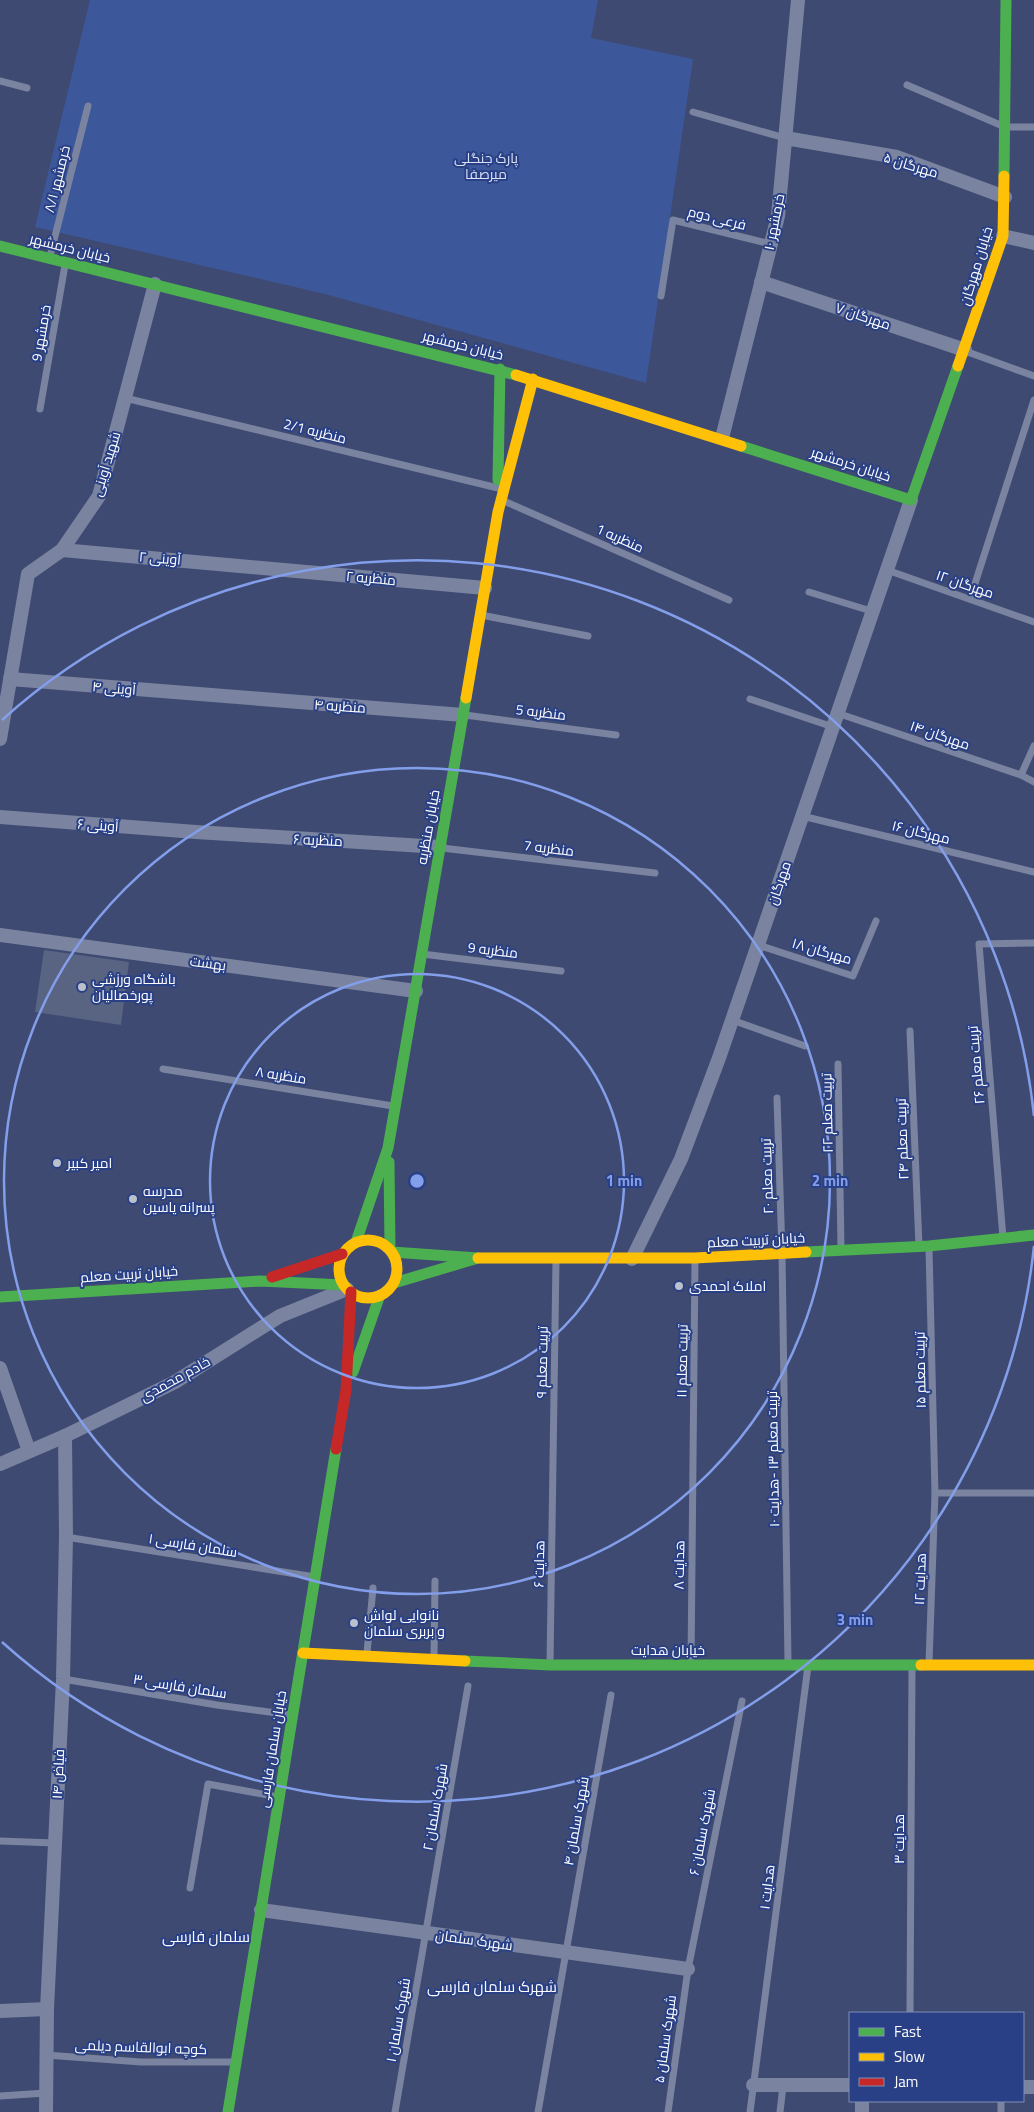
<svg xmlns="http://www.w3.org/2000/svg" width="1034" height="2112" font-family="'Titillium Web',Cairo,sans-serif">
  <rect width="100%" height="100%" fill="#3e4a71"/>
  <polygon fill="#3d579b" points="90,0 598,0 591,38 693,59 646,383 325,294 35,227"/>
  <polygon fill="#596382" points="44,950 129,962 121,1025 35,1012"/>
  <g fill="none" stroke-linecap="round" stroke-linejoin="round">
    <g stroke="#7a839f" stroke-width="7">
      <polyline points="0,81 27,88"/>
      <polyline points="907,85 1005,127 1034,127"/>
      <polyline points="693,112 785,138"/>
      <polyline points="50,256 88,106"/>
      <polyline points="661,296 673,220 771,244"/>
      <polyline points="965,351 1034,376"/>
      <polyline points="125,398 498,488"/>
      <polyline points="40,409 65,265"/>
      <polyline points="504,501 729,600"/>
      <polyline points="887,570 1034,622"/>
      <polyline points="809,592 871,611"/>
      <polyline points="970,599 1034,400"/>
      <polyline points="481,615 588,636"/>
      <polyline points="750,699 833,727"/>
      <polyline points="837,713 1021,775 1034,782"/>
      <polyline points="465,715 616,735"/>
      <polyline points="1021,775 1034,746"/>
      <polyline points="802,816 1034,872"/>
      <polyline points="442,848 655,873"/>
      <polyline points="758,945 853,976 876,921"/>
      <polyline points="422,954 561,971"/>
      <polyline points="732,1020 805,1046"/>
      <polyline points="910,1031 919,1246"/>
      <polyline points="838,1064 841,1248"/>
      <polyline points="163,1069 393,1106"/>
      <polyline points="777,1098 782,1253 788,1662"/>
      <polyline points="1003,1238 979,944 1034,943"/>
      <polyline points="935,1493 1034,1493"/>
      <polyline points="66,1537 315,1577"/>
      <polyline points="367,1653 373,1588"/>
      <polyline points="434,1659 435,1581"/>
      <polyline points="691,1663 695,1259"/>
      <polyline points="929,1663 935,1493 929,1249"/>
      <polyline points="550,1664 556,1260"/>
      <polyline points="63,1679 217,1705 292,1715"/>
      <polyline points="0,1841 55,1843"/>
      <polyline points="190,1888 208,1784 278,1797"/>
      <polyline points="910,2013 912,1666"/>
      <polyline points="46,2055 141,2062 236,2062"/>
      <polyline points="0,2096 46,2093"/>
      <polyline points="1001,2101 1001,2112"/>
      <polyline points="395,2112 468,1686"/>
      <polyline points="538,2112 611,1695"/>
      <polyline points="668,2112 688,1969 742,1701"/>
      <polyline points="750,2112 808,1666"/>
      <polyline points="780,2112 783,2086"/>
    </g>
    <g stroke="#7a839f" stroke-width="14">
      <polyline points="785,138 897,157 1005,197"/>
      <polyline points="1003,236 1034,243"/>
      <polyline points="761,282 965,350"/>
      <polyline points="722,438 778,216 798,0"/>
      <polyline points="62,550 485,588"/>
      <polyline points="10,679 463,715"/>
      <polyline points="0,739 28,574 62,550 99,496 155,284"/>
      <polyline points="0,817 196,832 440,847"/>
      <polyline points="0,935 416,991"/>
      <polyline points="632,1259 681,1159 719,1058 911,500"/>
      <polyline points="0,1368 29,1451"/>
      <polyline points="0,1464 65,1436 175,1382 280,1316 347,1289"/>
      <polyline points="261,1910 688,1969"/>
      <polyline points="0,2011 47,2009"/>
      <polyline points="753,2085 850,2085"/>
      <polyline points="1023,2087 1034,2087"/>
      <polyline points="46,2112 47,2009 63,1679 66,1537 65,1436"/>
      <polyline points="862,2112 862,2101"/>
    </g>
    <g stroke="#4caf50" stroke-width="11">
      <polyline points="1004,176 1006,0"/>
      <polyline points="0,246 516,375"/>
      <polyline points="741,446 911,500 958,366"/>
      <polyline points="498,480 500,369"/>
      <polyline points="389,1162 390,1249"/>
      <polyline points="356,1242 388,1148 466,698"/>
      <polyline points="392,1252 478,1258 394,1283"/>
      <polyline points="806,1252 929,1246 1034,1235"/>
      <polyline points="0,1297 260,1281 344,1285"/>
      <polyline points="353,1372 380,1295"/>
      <polyline points="465,1661 550,1665 921,1665"/>
      <polyline points="228,2112 336,1449"/>
    </g>
    <g stroke="#ffc107" stroke-width="11">
      <polyline points="958,366 1003,236 1004,176"/>
      <polyline points="516,375 741,446"/>
      <polyline points="466,698 498,512 533,379"/>
      <circle cx="368" cy="1269" r="29"/>
      <polyline points="478,1258 695,1258 806,1252"/>
      <polyline points="303,1653 465,1661"/>
      <polyline points="921,1665 1034,1665"/>
    </g>
    <g stroke="#c62828" stroke-width="11">
      <polyline points="272,1277 342,1254"/>
      <polyline points="336,1449 346,1390 351,1292"/>
    </g>
  </g>
  <g fill="none" stroke="#839eea" stroke-width="2.5">
    <circle cx="417" cy="1181" r="207"/>
    <circle cx="417" cy="1181" r="413"/>
    <path d="M1034 1246A620 620 0 0 1 2 1642M2 720A620 620 0 0 1 1034 1116"/>
  </g>
  <g fill="#bbc0cd" stroke="#294086" stroke-width="2">
    <circle cx="82" cy="987" r="5"/>
    <circle cx="57" cy="1163" r="5"/>
    <circle cx="133" cy="1199" r="5"/>
    <circle cx="679" cy="1286" r="5"/>
    <circle cx="354" cy="1623" r="5"/>
  </g>
  <g text-anchor="middle" stroke-width="4" stroke-linejoin="round" paint-order="stroke">
    <g font-size="14" fill="#d8e0f6" stroke="#294086">
      <text x="486" y="163">پارک جنگلی<tspan x="486" dy="16">میرصفا</tspan></text>
    </g>
    <g font-size="14" fill="#fff" stroke="#294086">
      <text transform="translate(911 165) rotate(17)" y="5">مهرگان ۵</text>
      <text transform="translate(57 179) rotate(-76)" y="5">خرمشهر ۸/۱</text>
      <text transform="translate(717 218) rotate(14)" y="5">فرعی دوم</text>
      <text transform="translate(774 222) rotate(-79)" y="5">خرمشهر ۱۰</text>
      <text transform="translate(70 248) rotate(14)" y="5">خیابان خرمشهر</text>
      <text transform="translate(976 266) rotate(-73)" y="5">خیابان مهرگان</text>
      <text transform="translate(863 316) rotate(19)" y="5">مهرگان ۷</text>
      <text transform="translate(41 333) rotate(-80)" y="5">خرمشهر 9</text>
      <text transform="translate(463 345) rotate(14)" y="5">خیابان خرمشهر</text>
      <text transform="translate(315 431) rotate(14)" y="5">منظریه 2/1</text>
      <text transform="translate(106 464) rotate(-73)" y="5">شهید آوینی</text>
      <text transform="translate(851 464) rotate(18)" y="5">خیابان خرمشهر</text>
      <text transform="translate(620 538) rotate(24)" y="5">منظریه 1</text>
      <text transform="translate(160 558) rotate(5)" y="5">آوینی ۲</text>
      <text transform="translate(371 578) rotate(5)" y="5">منظریه ۲</text>
      <text transform="translate(965 584) rotate(19)" y="5">مهرگان ۱۲</text>
      <text transform="translate(114 688) rotate(5)" y="5">آوینی ۴</text>
      <text transform="translate(340 706) rotate(4)" y="5">منظریه ۴</text>
      <text transform="translate(541 712) rotate(7)" y="5">منظریه 5</text>
      <text transform="translate(940 735) rotate(19)" y="5">مهرگان ۱۴</text>
      <text transform="translate(98 825) rotate(4)" y="5">آوینی ۶</text>
      <text transform="translate(428 827) rotate(-80)" y="5">خیابان منظریه</text>
      <text transform="translate(921 832) rotate(14)" y="5">مهرگان ۱۶</text>
      <text transform="translate(318 840) rotate(3)" y="5">منظریه ۶</text>
      <text transform="translate(549 848) rotate(7)" y="5">منظریه 7</text>
      <text transform="translate(779 883) rotate(-71)" y="5">مهرگان</text>
      <text transform="translate(493 950) rotate(7)" y="5">منظریه 9</text>
      <text transform="translate(822 951) rotate(16)" y="5">مهرگان ۱۸</text>
      <text transform="translate(208 963) rotate(8)" y="5">بهشت</text>
      <text transform="translate(976 1065) rotate(-95)" y="5">تربیت معلم ۲۶</text>
      <text transform="translate(281 1075) rotate(9)" y="5">منظریه ۸</text>
      <text transform="translate(827 1113) rotate(-91)" y="5">تربیت معلم ۲۲</text>
      <text transform="translate(902 1139) rotate(-92)" y="5">تربیت معلم ۲۴</text>
      <text transform="translate(767 1176) rotate(-92)" y="5">تربیت معلم ۲۰</text>
      <text transform="translate(756 1240) rotate(-3)" y="5">خیابان تربیت معلم</text>
      <text transform="translate(129 1274) rotate(-4)" y="5">خیابان تربیت معلم</text>
      <text transform="translate(682 1361) rotate(-89)" y="5">تربیت معلم ۱۱</text>
      <text transform="translate(542 1362) rotate(-89)" y="5">تربیت معلم ۹</text>
      <text transform="translate(920 1370) rotate(-91)" y="5">تربیت معلم ۱۵</text>
      <text transform="translate(175 1379) rotate(-29)" y="5">خادم محمدی</text>
      <text transform="translate(773 1459) rotate(-91)" y="5">تربیت معلم ۱۳ -هدایت ۱۰</text>
      <text transform="translate(193 1545) rotate(9)" y="5">سلمان فارسی ۱</text>
      <text transform="translate(539 1564) rotate(-89)" y="5">هدایت ۶</text>
      <text transform="translate(679 1565) rotate(-89)" y="5">هدایت ۸</text>
      <text transform="translate(920 1579) rotate(-88)" y="5">هدایت ۱۲</text>
      <text x="668" y="1655">خیابان هدایت</text>
      <text transform="translate(180 1686) rotate(9)" y="5">سلمان فارسی ۳</text>
      <text transform="translate(272 1749) rotate(-81)" y="5">خیابان سلمان فارسی</text>
      <text transform="translate(58 1774) rotate(-87)" y="5">فیاض ۱۴</text>
      <text transform="translate(435 1807) rotate(-80)" y="5">شهرک سلمان ۲</text>
      <text transform="translate(576 1821) rotate(-80)" y="5">شهرک سلمان ۴</text>
      <text transform="translate(702 1832) rotate(-79)" y="5">شهرک سلمان ۶</text>
      <text transform="translate(899 1839) rotate(-90)" y="5">هدایت ۳</text>
      <text transform="translate(767 1887) rotate(-83)" y="5">هدایت ۱</text>
      <text transform="translate(474 1940) rotate(8)" y="5">شهرک سلمان</text>
      <text transform="translate(398 2020) rotate(-80)" y="5">شهرک سلمان ۱</text>
      <text transform="translate(665 2039) rotate(-82)" y="5">شهرک سلمان ۵</text>
      <text transform="translate(141 2047) rotate(2)" y="5">کوچه ابوالقاسم دیلمی</text>
    </g>
    <g font-size="14" fill="#fff" stroke="#294086" text-anchor="start">
      <text x="92" y="984">باشگاه ورزشی<tspan x="92" dy="16">پورخصالیان</tspan></text>
      <text x="67" y="1168">امیر کبیر</text>
      <text x="143" y="1196">مدرسه<tspan x="143" dy="16">پسرانه یاسین</tspan></text>
      <text x="689" y="1291">املاک احمدی</text>
      <text x="364" y="1620">نانوایی لواش<tspan x="364" dy="16">و بربری سلمان</tspan></text>
    </g>
    <g font-size="15" fill="#fff" stroke="#294086">
      <text x="206" y="1942">سلمان فارسی</text>
      <text x="492" y="1992">شهرک سلمان فارسی</text>
    </g>
  </g>
  <circle cx="417" cy="1181" r="8" fill="#839eea" stroke="#294086" stroke-width="2.5"/>
  <g font-size="15" text-anchor="middle" font-weight="bold" fill="#839eea" stroke="#294086" stroke-width="4" stroke-linejoin="round" paint-order="stroke">
    <text x="624" y="1186">1 min</text>
    <text x="830" y="1186">2 min</text>
    <text x="855" y="1625">3 min</text>
  </g>
  <rect x="849" y="2012" width="175" height="90" fill="#294086" stroke="#7f8cb6"/>
  <rect x="859" y="2028" width="25" height="8" fill="#4caf50" stroke="#7f8cb6"/>
  <text x="894" y="2037" font-size="15" fill="#ffffff">Fast</text>
  <rect x="859" y="2053" width="25" height="8" fill="#ffc107" stroke="#7f8cb6"/>
  <text x="894" y="2062" font-size="15" fill="#ffffff">Slow</text>
  <rect x="859" y="2078" width="25" height="8" fill="#c62828" stroke="#7f8cb6"/>
  <text x="894" y="2087" font-size="15" fill="#ffffff">Jam</text>
</svg>
